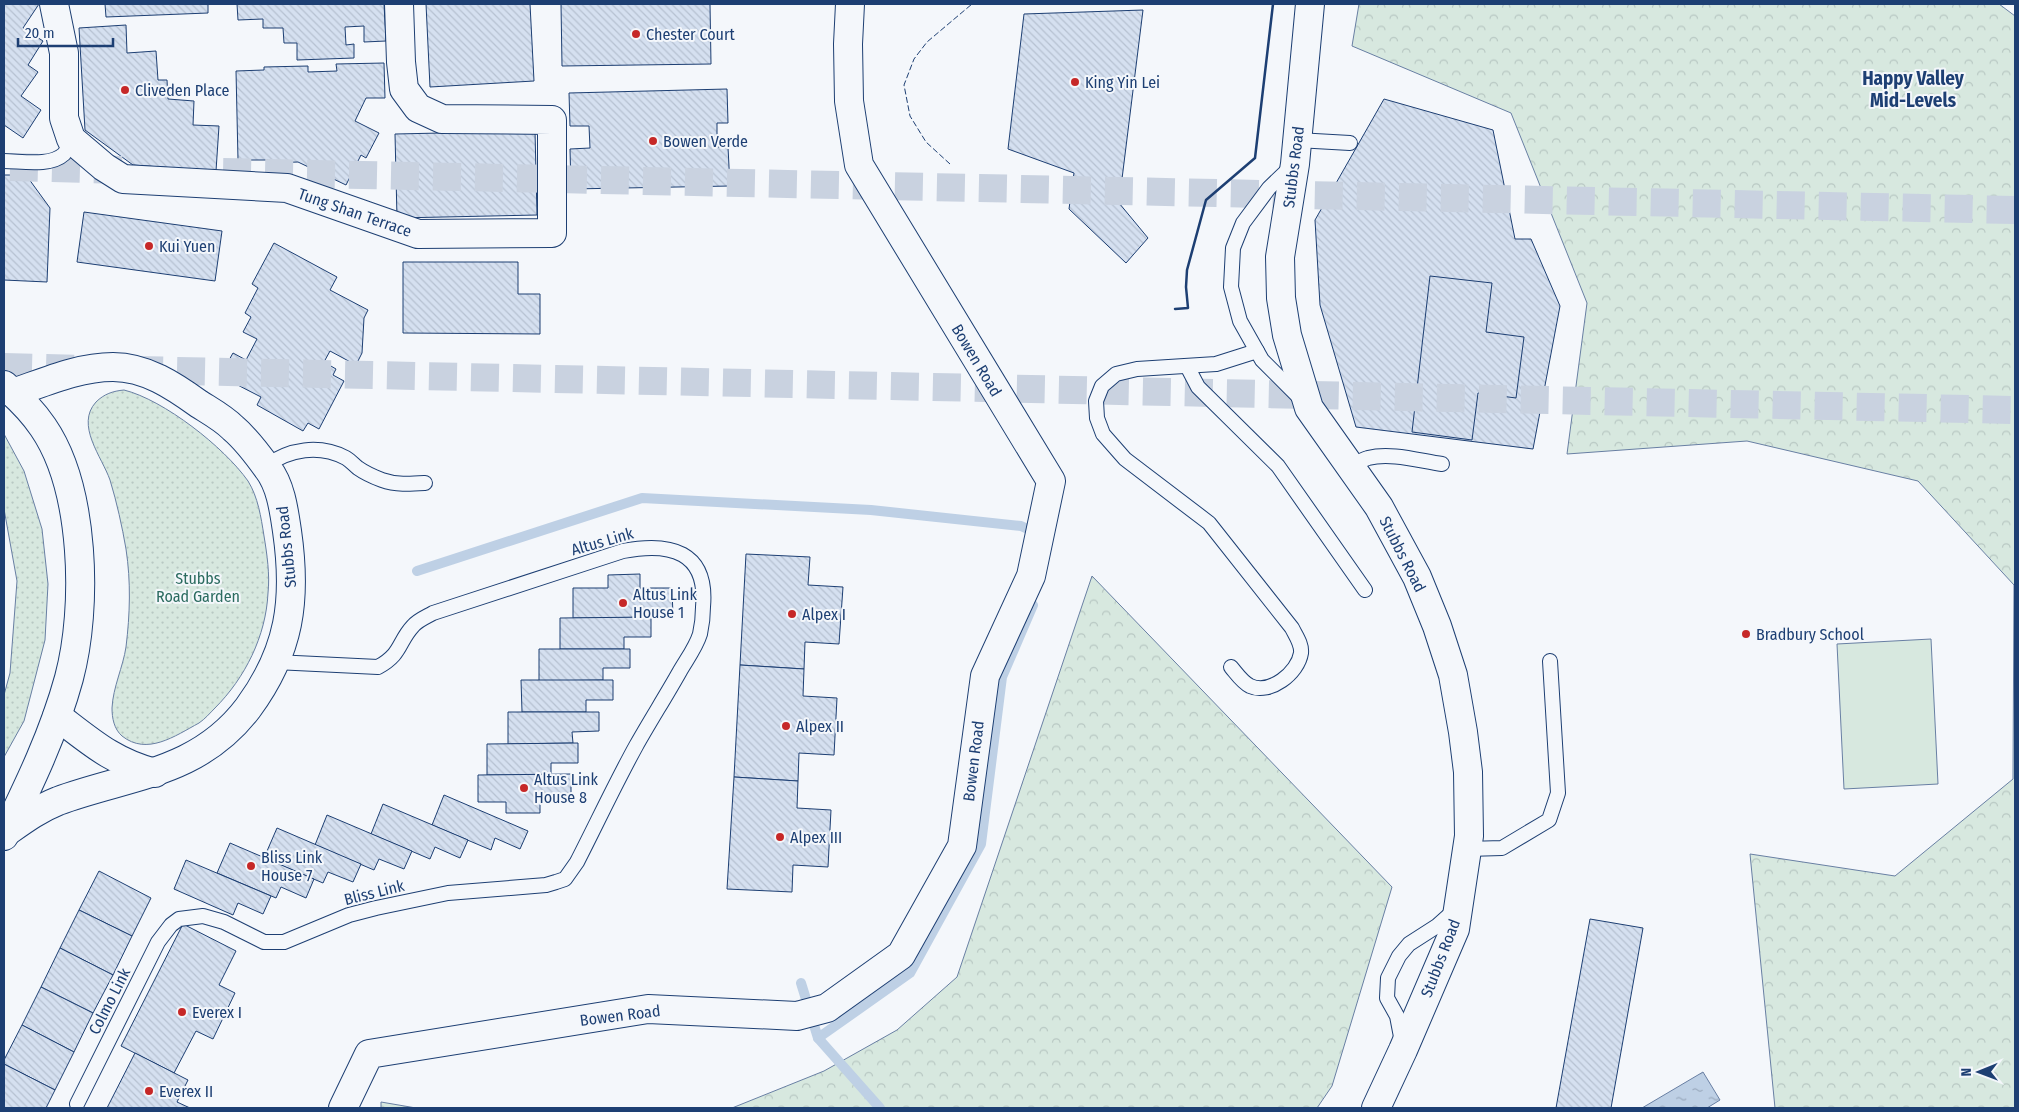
<svg xmlns="http://www.w3.org/2000/svg" width="2019" height="1112" font-family="'Fira Sans Condensed',sans-serif">
  <defs>
    <pattern id="green-dots" width="8" height="8" patternUnits="userSpaceOnUse" patternTransform="scale(1.25)"><rect width="8" height="8" fill="#d7e8df"/><path d="M2 2h.1M6 6h.1" fill="none" stroke="#b8c8c3" stroke-width="1.8" stroke-linecap="round"/></pattern>
    <pattern id="forest-crowns" width="20" height="18" patternUnits="userSpaceOnUse" patternTransform="scale(1.25)"><rect width="20" height="18" fill="#d7e8df"/><path d="M2 6a3 3 0 1 1 6 0M12 15a3 3 0 1 1 6 0" fill="none" stroke="#b8c8c3"/></pattern>
    <pattern id="water-ripples" width="26" height="14" patternUnits="userSpaceOnUse" patternTransform="scale(1.25)"><rect width="26" height="14" fill="#bed0e5"/><path d="M2 4q2-2 4 0t4 0M15 11q2-2 4 0t4 0" fill="none" stroke="#9aaabe"/></pattern>
    <pattern id="building-back-hatch" width="6" height="6" patternUnits="userSpaceOnUse" patternTransform="scale(1.25)"><rect width="6" height="6" fill="#d5e0f0"/><path d="M-1 5l2 2M0 0l6 6M5-1l2 2" fill="none" stroke="#b6c1d1"/></pattern>
  </defs>
  <rect width="100%" height="100%" fill="#f4f7fb"/>
  <g fill="url(#green-dots)" stroke="#687fa3">
    <path d="M 124,390 C 164,400 224,447 248,481 C 258,497 261,517 264,536 C 267,554 270,575 268,593 C 266,636 245,678 215,708 C 210,713 205,719 199,723 C 175,736 147,756 122,736 C 114,729 112,718 112,708 C 113,687 123,667 126,647 C 130,614 131,582 126,549 C 122,526 117,503 110,480 C 102,457 75,425 96,402 C 104,394 113,391 124,390 Z"/>
    <polygon points="4,434 24,471 42,529 48,584 45,640 24,721 4,757 4,695 10,673 17,581 4,509"/>
  </g>
  <g fill="url(#forest-crowns)" stroke="#687fa3">
    <polygon points="1359,4 1999,4 2015,16 2015,1108 1775,1108 1750,854 1895,876 2013,779 2014,585 1918,481 1747,441 1567,454 1587,303 1511,113 1352,46"/>
    <polygon points="1092,576 1392,887 1332,1086 1317,1108 732,1108 824,1071 897,1030 957,977"/>
    <polygon points="381,1102 416,1108 381,1108"/>
  </g>
  <polygon fill="#d7e8df" stroke="#687fa3" points="1931,639 1938,784 1844,789 1837,644"/>
  <polygon fill="url(#water-ripples)" stroke="#687fa3" points="1703,1072 1720,1100 1707,1108 1642,1108"/>
  <g fill="none" stroke-linecap="round" stroke-linejoin="round">
    <g stroke="#bed0e5" stroke-width="10">
      <polyline points="417,571 642,498 871,510 1021,526 1039,534"/>
      <polyline points="801,983 818,1038 880,1108"/>
      <polyline points="818,1038 910,973 981,844 1002,677 1033,605"/>
    </g>
  </g>
  <g fill="url(#building-back-hatch)" stroke="#1d3f73">
    <polygon points="4,4 39,4 23,28 43,41 28,65 38,72 21,96 41,110 23,138 4,125"/>
    <polygon points="105,4 208,4 208,13 106,17"/>
    <polygon points="237,4 384,4 386,41 364,42 364,26 345,27 346,45 354,44 354,58 297,60 297,43 284,43 283,28 263,28 263,19 238,20"/>
    <polygon points="426,4 530,4 534,81 430,87"/>
    <polygon points="561,4 710,4 711,64 562,66"/>
    <polygon points="1143,10 1119,203 1148,238 1126,263 1069,209 1074,173 1008,149 1024,14"/>
    <polygon points="126,25 127,53 156,51 158,80 167,80 168,99 194,101 193,125 219,126 216,171 133,165 85,130 79,28"/>
    <polygon points="384,63 385,98 366,98 355,121 379,133 366,158 361,155 346,185 298,162 268,163 268,160 238,160 236,71 264,70 264,67 308,66 308,72 337,71 336,64"/>
    <polygon points="727,89 728,123 717,123 717,135 718,147 728,147 730,186 571,189 570,149 590,148 589,126 570,126 569,93"/>
    <polygon points="1384,99 1493,130 1515,239 1531,239 1560,306 1533,449 1356,427 1320,305 1315,220"/>
    <polygon points="535,131 537,215 397,218 395,134"/>
    <polygon points="4,175 26,175 50,208 47,282 4,280"/>
    <polygon points="84,212 222,231 215,281 77,262"/>
    <polygon points="274,243 337,277 330,290 368,310 364,318 362,353 356,365 330,351 324,362 336,369 333,375 344,381 319,429 308,423 303,431 257,405 261,397 220,376 233,353 246,360 257,339 243,332 251,317 245,313 258,288 252,284"/>
    <polygon points="403,262 518,262 518,294 540,294 540,334 403,333"/>
    <polygon points="1430,276 1492,283 1486,332 1524,337 1516,398 1478,393 1472,440 1412,432"/>
    <polygon points="746,554 810,557 808,585 843,587 839,644 805,642 804,669 740,665"/>
    <polygon points="640,574 640,588 672,588 673,617 573,618 573,588 608,588 608,575"/>
    <polygon points="651,617 651,637 624,637 624,649 560,649 560,618"/>
    <polygon points="539,649 630,649 630,668 603,668 603,680 539,681"/>
    <polygon points="740,665 804,669 803,696 837,698 834,755 799,753 798,781 734,777"/>
    <polygon points="521,680 613,680 613,700 586,700 586,712 522,712"/>
    <polygon points="508,712 599,712 599,731 572,732 573,743 508,744"/>
    <polygon points="578,743 578,763 551,763 551,775 487,775 487,744"/>
    <polygon points="571,774 571,801 540,801 540,813 506,813 506,802 478,802 478,775"/>
    <polygon points="734,777 798,781 797,808 831,810 828,867 793,865 792,892 727,889"/>
    <polygon points="444,795 528,831 520,849 495,838 491,850 432,825"/>
    <polygon points="383,804 468,840 460,858 435,847 430,859 371,834"/>
    <polygon points="327,815 412,851 404,869 379,859 374,870 315,845"/>
    <polygon points="277,828 361,864 353,882 328,872 323,883 264,858"/>
    <polygon points="230,843 314,879 306,898 281,887 276,898 217,873"/>
    <polygon points="186,860 271,896 263,914 238,903 233,915 174,889"/>
    <polygon points="99,871 151,898 132,936 79,910"/>
    <polygon points="79,910 132,936 113,975 60,948"/>
    <polygon points="1590,919 1643,928 1611,1108 1556,1108"/>
    <polygon points="183,924 236,951 219,985 235,993 213,1039 196,1031 174,1073 121,1046"/>
    <polygon points="60,948 113,975 93,1013 41,987"/>
    <polygon points="41,987 93,1013 74,1052 22,1025"/>
    <polygon points="22,1025 74,1052 55,1090 4,1064 4,1060"/>
    <polygon points="135,1053 188,1080 177,1102 190,1108 107,1108"/>
    <polygon points="4,1064 55,1090 46,1108 4,1108"/>
  </g>
  <g fill="none" stroke-linecap="round" stroke-linejoin="round">
    <g stroke="#c9d2e0" stroke-width="28" stroke-dasharray="28 14" stroke-linecap="butt">
      <polyline points="10,167 122,170"/>
      <polyline points="223,172 2015,210"/>
      <polyline points="4,367 79,369"/>
      <polyline points="135,370 2015,410"/>
    </g>
    <g stroke="#1d3f73" stroke-width="16">
      <g id="lane">
        <polyline points="1297,140 1350,143"/>
        <path d="M 4,161 C 21,161 50,167 64,154 C 67,150 69,144 71,139"/>
        <polyline points="1292,166 1269,188 1243,223 1233,248 1231,287 1240,321 1262,360 1300,398"/>
        <polyline points="1187,366 1198,387 1278,466 1365,590"/>
        <path d="M 266,466 C 289,449 319,444 346,458 C 351,461 354,465 358,468 C 365,473 374,477 382,480 C 396,485 410,484 425,483"/>
        <path d="M 1350,466 C 1356,463 1362,460 1368,458 C 1391,452 1420,461 1442,464"/>
        <path d="M 1231,667 C 1237,674 1242,682 1250,686 C 1270,695 1298,673 1301,653 C 1302,644 1296,636 1292,628 L 1209,523 L 1125,459 L 1103,434 L 1097,418 L 1096,401 L 1102,386 L 1116,374 L 1137,369 L 1216,364 L 1257,351"/>
        <polyline points="1467,849 1502,848 1549,820 1558,793 1550,661"/>
        <polyline points="1402,1042 1397,1016 1387,998 1388,978 1399,956 1409,944 1437,926 1456,909"/>
        <path d="M 77,1104 L 158,942 L 171,925 L 179,919 L 203,916 L 224,922 L 264,942 L 284,942 L 349,915 L 376,908 L 448,893 L 546,885 L 556,882 L 565,879 L 577,862 C 597,823 615,784 636,746 C 650,721 666,696 680,671 C 687,659 696,647 700,634 C 702,625 703,616 703,607 C 708,551 670,542 623,551 L 433,613 C 426,617 418,620 413,626 C 398,642 402,654 378,667 L 275,662"/>
      </g>
    </g>
    <g stroke="#1d3f73" stroke-width="30">
      <g id="street">
        <polyline points="54,4 64,53 64,118 71,139 104,167 123,179 287,188 418,234 552,233 552,120 442,119 418,108 404,89 401,62 399,4"/>
        <path d="M 57,716 C 91,742 113,762 155,773"/>
        <path d="M 5,833 C 22,821 38,809 58,801 C 129,775 198,774 248,708 C 290,651 297,600 287,531 C 284,511 281,486 268,469 C 258,455 246,439 233,428 C 223,418 210,411 199,404 C 174,386 146,367 113,367 C 78,367 45,382 13,393"/>
        <polyline points="343,1108 369,1054 648,1009 797,1016 827,1008 901,955 962,846 985,676 1031,576 1051,481 859,165 849,101 848,44 850,4"/>
      </g>
    </g>
    <g stroke="#1d3f73" stroke-width="30">
      <g id="secondary">
        <polyline points="1310,4 1295,164 1280,257 1281,298 1287,335 1309,408 1379,507 1417,577 1437,626 1453,675 1463,732 1468,772 1469,836 1455,929 1403,1050 1376,1108"/>
        <path d="M 4,385 C 18,397 32,411 43,427 C 85,488 88,607 69,678 C 54,733 29,785 4,836"/>
      </g>
    </g>
    <use href="#lane" stroke="#f4f7fb" stroke-width="14"/>
    <use href="#street" stroke="#f4f7fb" stroke-width="28"/>
    <use href="#secondary" stroke="#f4f7fb" stroke-width="28"/>
    <polyline stroke="#1d3f73" stroke-width="1" stroke-dasharray="6 2.5" stroke-linecap="butt" points="950,164 926,142 910,116 904,85 914,59 927,42 972,4"/>
    <polyline stroke="#1d3f73" stroke-width="2.5" points="1175,309 1188,308 1186,287 1187,270 1206,200 1255,158 1273,4"/>
  </g>
  <g fill="#c62828" stroke="#f4f7fb" stroke-width="2">
    <circle cx="636" cy="34" r="5"/>
    <circle cx="1075" cy="82" r="5"/>
    <circle cx="125" cy="90" r="5"/>
    <circle cx="653" cy="141" r="5"/>
    <circle cx="149" cy="246" r="5"/>
    <circle cx="623" cy="603" r="5"/>
    <circle cx="792" cy="614" r="5"/>
    <circle cx="1746" cy="634" r="5"/>
    <circle cx="786" cy="726" r="5"/>
    <circle cx="524" cy="788" r="5"/>
    <circle cx="780" cy="837" r="5"/>
    <circle cx="251" cy="866" r="5"/>
    <circle cx="182" cy="1012" r="5"/>
    <circle cx="149" cy="1091" r="5"/>
  </g>
  <g text-anchor="middle" stroke-width="4" stroke-linejoin="round" paint-order="stroke">
    <g font-size="16" fill="#1d3f73" stroke="#f4f7fb" text-anchor="start">
      <text x="646" y="40">Chester Court</text>
      <text x="1085" y="88">King Yin Lei</text>
      <text x="135" y="96">Cliveden Place</text>
      <text x="663" y="147">Bowen Verde</text>
      <text x="159" y="252">Kui Yuen</text>
      <text x="633" y="600">Altus Link<tspan x="633" dy="18">House 1</tspan></text>
      <text x="802" y="620">Alpex I</text>
      <text x="1756" y="640">Bradbury School</text>
      <text x="796" y="732">Alpex II</text>
      <text x="534" y="785">Altus Link<tspan x="534" dy="18">House 8</tspan></text>
      <text x="790" y="843">Alpex III</text>
      <text x="261" y="863">Bliss Link<tspan x="261" dy="18">House 7</tspan></text>
      <text x="192" y="1018">Everex I</text>
      <text x="159" y="1097">Everex II</text>
    </g>
    <g font-size="16" fill="#1d3f73" stroke="#f4f7fb">
      <text transform="translate(1293 167) rotate(-83)" y="6">Stubbs Road</text>
      <text transform="translate(355 212) rotate(19)" y="6">Tung Shan Terrace</text>
      <text transform="translate(977 360) rotate(59)" y="6">Bowen Road</text>
      <text transform="translate(602 541) rotate(-16)" y="6">Altus Link</text>
      <text transform="translate(286 547) rotate(-96)" y="6">Stubbs Road</text>
      <text transform="translate(1403 554) rotate(63)" y="6">Stubbs Road</text>
      <text transform="translate(973 761) rotate(-83)" y="6">Bowen Road</text>
      <text transform="translate(374 892) rotate(-14)" y="6">Bliss Link</text>
      <text transform="translate(1440 958) rotate(-69)" y="6">Stubbs Road</text>
      <text transform="translate(109 1001) rotate(-63)" y="6">Colmo Link</text>
      <text transform="translate(620 1015) rotate(-7)" y="6">Bowen Road</text>
    </g>
    <g font-size="16" fill="#2c6c60" stroke="#f4f7fb">
      <text x="198" y="584">Stubbs<tspan x="198" dy="18">Road Garden</tspan></text>
    </g>
    <g font-size="19" font-weight="bold" fill="#1d3f73" stroke="#f4f7fb">
      <text x="1913" y="85">Happy Valley<tspan x="1913" dy="22">Mid-Levels</tspan></text>
    </g>
  </g>
  <rect width="2019" height="1112" fill="none" stroke="#1d3f73" stroke-width="10"/>
  <g transform="translate(1979 1072) rotate(269)" stroke="#f4f7fb" stroke-width="4" paint-order="stroke">
  <path d="M0-4L9 19L0 12L-9 19Z" fill="#1d3f73"/>
  <text y="-8" font-size="14" font-weight="bold" text-anchor="middle" fill="#1d3f73">N</text>
  </g>
  <path d="M18 38v8h95v-8" fill="none" stroke="#1d3f73" stroke-width="2.5"/>
  <text x="25" y="38" font-size="15" fill="#1d3f73" stroke="#f4f7fb" stroke-width="4" paint-order="stroke">20 m</text>
</svg>
